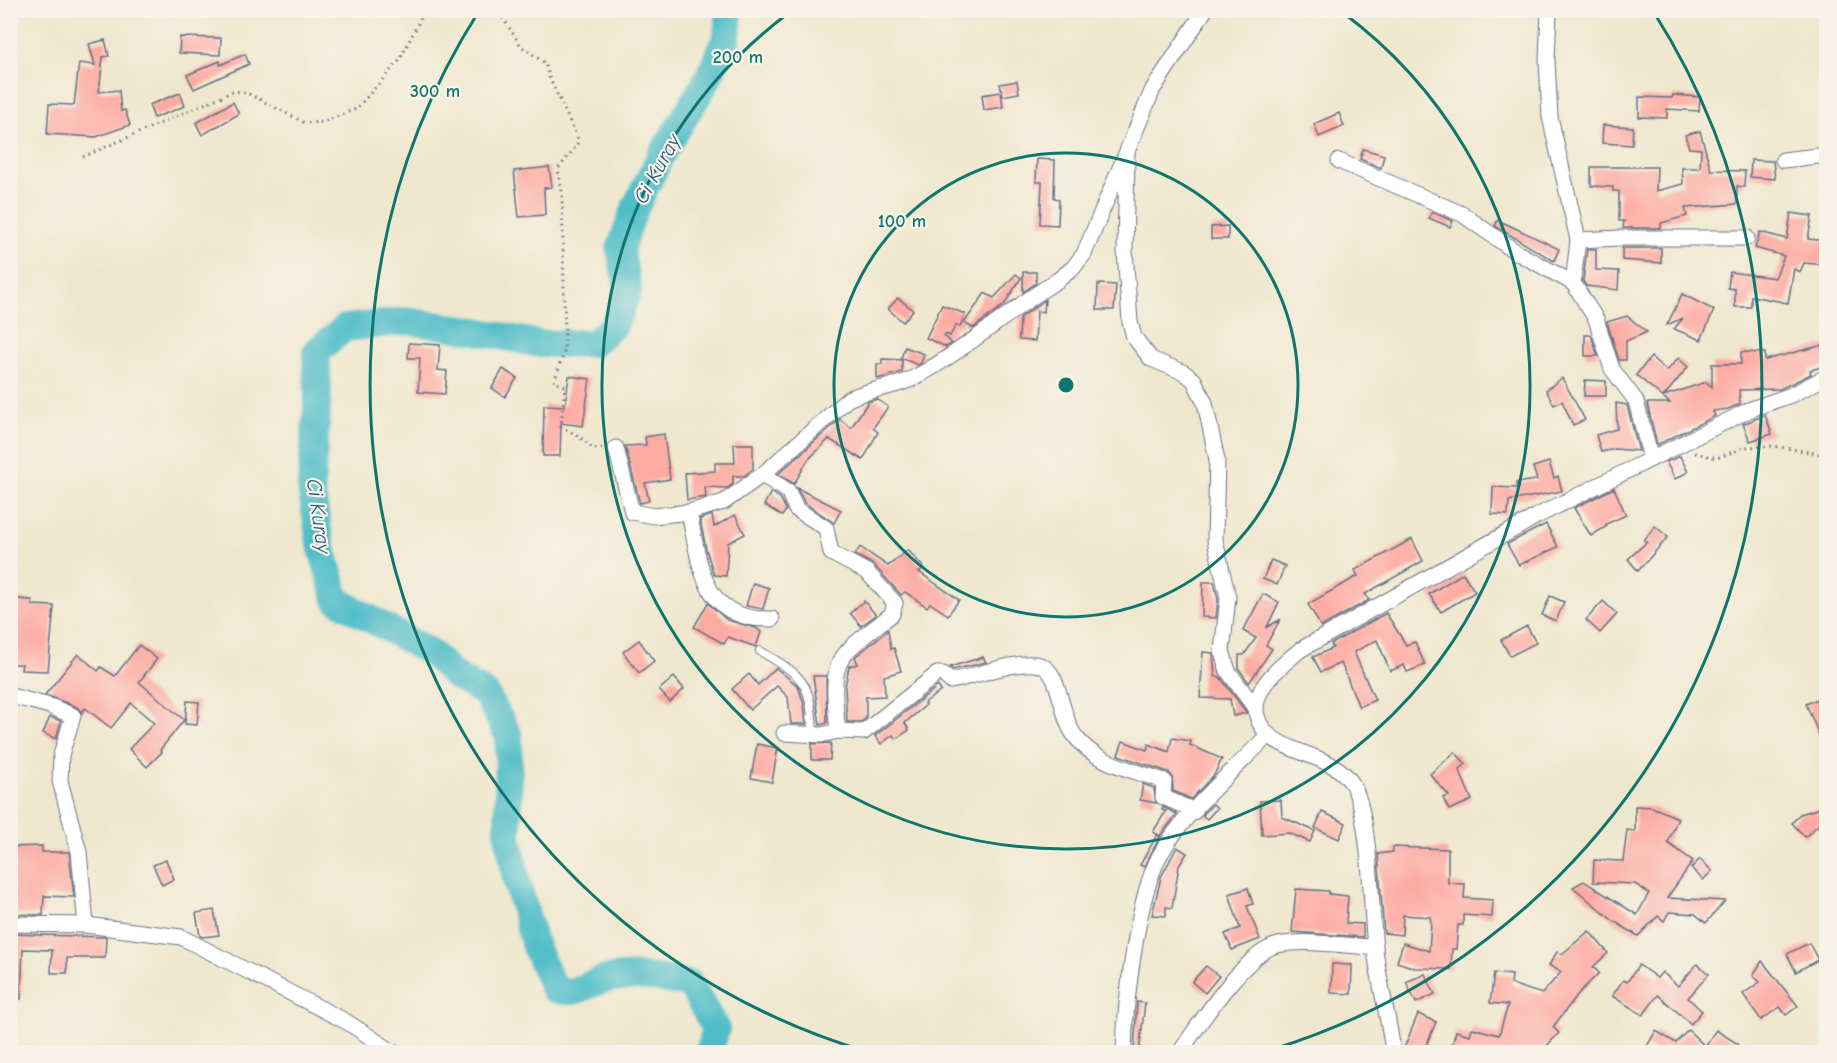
<svg xmlns="http://www.w3.org/2000/svg" width="1837" height="1063" font-family="'Comic Neue',sans-serif">
  <rect width="100%" height="100%" fill="#f7f3e8"/>
  <filter id="ink" filterUnits="userSpaceOnUse"><feTurbulence type="fractalNoise" baseFrequency=".0167" numOctaves="2"/><feDisplacementMap in="SourceGraphic" scale="12" xChannelSelector="R" yChannelSelector="G"/><feConvolveMatrix kernelMatrix="1 2 1 2 8 2 1 2 1" color-interpolation-filters="sRGB"/></filter>
  <filter id="wash" filterUnits="userSpaceOnUse"><feTurbulence type="fractalNoise" baseFrequency=".008" numOctaves="4" result="noise"/><feDisplacementMap in="SourceGraphic" scale="24" xChannelSelector="R" yChannelSelector="G"/><feGaussianBlur stdDeviation="1.35" result="paint"/><feColorMatrix in="noise" values="0 0 0 0 0 0 0 0 0 0 0 0 0 0 0 0 0 1.4 0 .05"/><feComposite in="paint" operator="in"/></filter>
  <g filter="url(#wash)">
    <rect width="100%" height="100%" fill="#efe7cd"/>
    <g fill="none" stroke-linecap="round" stroke-linejoin="round">
      <path stroke="#4fbdc8" stroke-width="28" d="M 709,1052 L 716,1029 L 690,984 C 662,979 635,973 607,979 C 583,984 581,996 554,989 L 535,946 L 517,883 L 508,835 L 509,736 L 486,694 L 454,675 L 431,653 L 337,600 L 320,542 L 311,487 L 318,395 L 316,352 L 345,328 L 407,321 L 471,330 L 540,344 L 593,343 L 615,324 L 628,290 L 620,249 L 635,208 L 660,157 L 706,82 L 727,37 L 729,10"/>
    </g>
    <g id="blocks">
      <g fill="#fdaaa2">
        <polygon points="180,37 221,38 220,55 179,53"/>
        <polygon points="105,40 109,56 103,57 99,92 119,90 121,111 125,110 130,125 96,137 47,134 49,104 74,105 79,63 95,65 89,44"/>
        <polygon points="245,54 249,64 194,89 187,75 220,61 220,65"/>
        <polygon points="1017,81 1019,93 1003,96 1000,84"/>
        <polygon points="1001,92 1003,107 984,110 982,95"/>
        <polygon points="180,93 185,106 154,118 149,105"/>
        <polygon points="1673,95 1700,97 1699,111 1667,109 1667,118 1639,117 1639,97 1672,98"/>
        <polygon points="233,102 239,114 202,135 196,123"/>
        <polygon points="1339,113 1344,126 1319,137 1314,124"/>
        <polygon points="1603,125 1633,127 1632,145 1602,143"/>
        <polygon points="1700,131 1711,170 1745,171 1744,187 1737,186 1737,204 1685,208 1687,216 1661,223 1661,228 1623,228 1624,221 1619,221 1619,191 1613,191 1613,187 1591,186 1591,167 1657,167 1656,191 1683,184 1682,168 1700,168 1701,149 1689,148 1685,135"/>
        <polygon points="1363,149 1384,155 1381,168 1360,159"/>
        <polygon points="1037,159 1055,160 1054,198 1059,199 1058,225 1040,224 1042,182 1036,182"/>
        <polygon points="1751,160 1773,161 1775,179 1750,177"/>
        <polygon points="549,167 552,187 544,188 545,215 519,217 514,171"/>
        <polygon points="1432,212 1453,221 1450,227 1429,218"/>
        <polygon points="1791,213 1812,216 1808,239 1827,241 1827,265 1804,263 1800,272 1794,269 1788,303 1751,296 1751,307 1735,307 1735,289 1728,288 1730,272 1775,278 1784,256 1755,248 1760,232 1787,239"/>
        <polygon points="1498,220 1559,249 1554,261 1495,226"/>
        <polygon points="1228,226 1228,239 1211,239 1211,227"/>
        <polygon points="1622,248 1661,248 1661,263 1622,260"/>
        <polygon points="1587,249 1596,249 1596,270 1619,271 1618,290 1586,286 1583,281"/>
        <polygon points="1023,272 1036,272 1036,283 1023,292"/>
        <polygon points="1016,274 1021,278 1004,305 973,328 964,323 985,293 994,298"/>
        <polygon points="1098,284 1116,285 1114,310 1097,310"/>
        <polygon points="1682,294 1714,310 1701,340 1674,329 1683,318 1667,325"/>
        <polygon points="898,298 913,310 903,322 888,309"/>
        <polygon points="1045,300 1044,312 1037,311 1035,341 1019,340 1020,318"/>
        <polygon points="942,305 965,314 960,327 956,325 950,336 945,334 944,336 952,343 946,347 926,338"/>
        <polygon points="1627,316 1647,332 1626,341 1626,360 1619,360 1607,322"/>
        <polygon points="1585,335 1591,335 1598,356 1585,356"/>
        <polygon points="409,343 440,345 438,370 447,371 445,394 418,392 420,358 408,358"/>
        <polygon points="1827,344 1827,366 1810,370 1811,374 1780,389 1739,390 1740,404 1728,409 1713,411 1715,416 1657,445 1647,403 1670,403 1636,375 1651,357 1667,371 1678,358 1688,367 1664,396 1706,382 1712,387 1712,364 1741,364 1741,352 1765,353 1765,360"/>
        <polygon points="905,347 924,354 921,363 918,365 901,358"/>
        <polygon points="882,359 902,360 902,372 877,379 877,364 882,364"/>
        <polygon points="503,369 517,378 505,397 492,388"/>
        <polygon points="569,376 590,379 583,426 561,423 560,456 543,456 544,405 565,406"/>
        <polygon points="1562,378 1585,420 1573,425 1562,401 1554,405 1546,390"/>
        <polygon points="1585,380 1606,381 1606,396 1584,396"/>
        <polygon points="877,399 888,407 873,428 878,432 863,460 829,439 808,460 794,484 778,474 840,419 851,428 868,402"/>
        <polygon points="1616,403 1627,405 1639,451 1615,449 1601,452 1596,435 1617,429"/>
        <polygon points="1765,415 1772,434 1750,441 1743,424"/>
        <polygon points="664,434 670,479 645,483 649,501 640,503 625,446 646,445 645,437"/>
        <polygon points="734,444 753,444 753,469 744,476 733,476 733,484 727,488 705,487 706,497 687,500 685,473 715,471 715,463 735,463"/>
        <polygon points="1680,456 1688,472 1675,479 1666,462"/>
        <polygon points="1549,462 1554,478 1558,476 1562,491 1509,501 1508,515 1492,514 1493,487 1517,488 1516,483 1537,480 1533,467"/>
        <polygon points="797,488 841,510 834,523 804,502"/>
        <polygon points="1614,488 1626,515 1606,524 1607,526 1591,536 1574,508"/>
        <polygon points="771,492 780,498 786,510 782,516 764,505"/>
        <polygon points="712,515 714,527 735,515 745,534 728,543 726,576 714,575 706,549 700,519"/>
        <polygon points="1546,524 1558,547 1519,565 1507,544"/>
        <polygon points="1655,526 1668,537 1638,571 1628,559 1647,542 1644,540"/>
        <polygon points="1412,539 1423,561 1365,594 1369,600 1321,627 1308,604 1358,576 1355,570"/>
        <polygon points="860,547 888,566 908,550 924,568 919,572 959,600 948,615 930,603 927,607 905,592 901,595 874,565 855,555"/>
        <polygon points="1271,560 1285,566 1277,585 1263,579"/>
        <polygon points="1463,573 1475,592 1441,612 1429,594"/>
        <polygon points="1203,582 1214,582 1218,599 1216,618 1202,617"/>
        <polygon points="753,583 769,588 763,609 746,606"/>
        <polygon points="1263,594 1279,602 1267,627 1280,620 1266,645 1272,649 1249,683 1239,669 1239,655 1244,655 1256,638 1243,631"/>
        <polygon points="1550,596 1564,602 1556,621 1542,615"/>
        <polygon points="16,599 32,600 32,605 54,606 48,671 21,670 22,664 10,664 10,635 14,635"/>
        <polygon points="864,601 876,615 861,626 850,613"/>
        <polygon points="1603,601 1617,614 1600,633 1586,620"/>
        <polygon points="708,603 727,620 756,628 761,632 756,647 728,637 724,644 694,627"/>
        <polygon points="1386,613 1406,645 1415,642 1425,665 1407,672 1404,665 1390,671 1377,640 1354,652 1375,700 1359,707 1341,663 1321,672 1313,657 1333,648 1331,644"/>
        <polygon points="1527,626 1536,643 1510,656 1501,640"/>
        <polygon points="888,630 891,649 894,648 901,671 884,676 885,696 866,697 866,718 861,722 847,722 845,687 849,666 858,664 855,657"/>
        <polygon points="639,640 654,661 639,673 623,652"/>
        <polygon points="139,645 157,659 139,682 184,720 160,750 162,752 147,767 129,749 154,723 131,703 111,728 85,708 82,713 77,707 45,695 78,654 98,671 101,667 115,676"/>
        <polygon points="1203,652 1213,653 1215,676 1220,677 1247,713 1233,716 1230,699 1200,698"/>
        <polygon points="983,657 986,662 953,670 950,667"/>
        <polygon points="776,668 798,686 804,704 806,724 791,724 788,697 777,686 750,710 732,689 749,674 758,685"/>
        <polygon points="813,676 826,676 827,723 820,725"/>
        <polygon points="674,677 684,689 670,702 659,690"/>
        <polygon points="938,686 941,691 924,703 926,705 905,723 909,730 896,739 893,735 881,744 875,736"/>
        <polygon points="1822,697 1827,708 1825,749 1806,704"/>
        <polygon points="187,701 199,702 197,725 185,724"/>
        <polygon points="50,717 61,721 56,739 43,733"/>
        <polygon points="1172,738 1191,741 1190,745 1222,759 1214,775 1191,799 1173,791 1172,776 1168,772 1118,755 1123,741 1147,750 1149,744 1169,752"/>
        <polygon points="831,743 830,760 812,760 812,744"/>
        <polygon points="757,744 778,748 772,782 751,778"/>
        <polygon points="1455,752 1466,764 1459,770 1472,800 1449,810 1443,798 1449,796 1430,774"/>
        <polygon points="1143,784 1154,788 1156,803 1140,800"/>
        <polygon points="1281,800 1282,817 1315,831 1310,842 1289,833 1262,835 1260,801"/>
        <polygon points="1213,804 1217,808 1207,819 1203,816 1204,813"/>
        <polygon points="1635,806 1652,807 1678,818 1668,843 1693,861 1667,898 1725,901 1706,923 1695,914 1669,912 1664,921 1658,916 1638,936 1612,920 1573,887 1584,881 1637,915 1649,893 1635,884 1593,882 1594,860 1623,861 1627,830 1635,831"/>
        <polygon points="1827,806 1827,817 1805,837 1792,823 1800,814"/>
        <polygon points="1163,807 1177,814 1160,836 1153,832 1166,811 1162,810"/>
        <polygon points="1322,812 1346,823 1339,839 1315,828"/>
        <polygon points="1157,835 1160,837 1144,867 1140,865"/>
        <polygon points="42,846 42,852 69,852 74,897 44,896 43,915 10,914 10,847"/>
        <polygon points="1177,847 1187,853 1179,866 1172,908 1166,907 1166,916 1152,915 1161,877"/>
        <polygon points="1393,847 1448,849 1448,883 1465,884 1464,898 1493,900 1492,917 1463,915 1463,925 1458,925 1456,949 1452,949 1451,969 1415,968 1397,962 1403,943 1429,951 1431,923 1430,917 1403,915 1402,935 1384,933 1378,854 1393,852"/>
        <polygon points="1700,859 1712,871 1703,880 1691,868"/>
        <polygon points="166,860 174,879 162,885 153,865"/>
        <polygon points="1248,888 1253,904 1247,906 1260,939 1232,950 1225,934 1240,928 1229,894"/>
        <polygon points="1296,889 1329,891 1329,894 1348,896 1346,923 1363,924 1363,937 1292,932"/>
        <polygon points="214,910 219,935 203,937 200,936 196,913"/>
        <polygon points="1589,931 1608,953 1593,967 1599,973 1578,994 1553,1027 1559,1033 1540,1053 1450,1053 1456,1031 1470,1035 1472,1028 1499,1035 1508,1005 1490,1003 1494,973 1512,975 1511,984 1542,994 1561,972 1549,965 1557,952 1562,954"/>
        <polygon points="10,934 106,937 105,958 67,958 67,973 51,973 52,950 23,949 21,999 10,999"/>
        <polygon points="1809,943 1818,960 1796,972 1787,954"/>
        <polygon points="1762,961 1798,1006 1786,1015 1780,1007 1761,1020 1743,994 1760,982 1753,975"/>
        <polygon points="1332,964 1352,965 1351,994 1331,993"/>
        <polygon points="1697,964 1709,974 1688,998 1702,1011 1691,1024 1658,995 1643,1015 1612,996 1623,980 1627,982 1639,965 1657,978 1662,972 1678,986"/>
        <polygon points="1206,966 1219,976 1205,993 1192,982"/>
        <polygon points="1425,974 1435,994 1416,1003 1406,982"/>
        <polygon points="1137,1002 1145,1003 1139,1053 1134,1053"/>
        <polygon points="1418,1014 1436,1022 1423,1053 1402,1053"/>
        <polygon points="1688,1030 1705,1046 1716,1030 1738,1044 1733,1053 1657,1053 1647,1046 1656,1031 1676,1043"/>
      </g>
    </g>
  </g>
  <g filter="url(#ink)">
    <use href="#blocks" fill-opacity="0" stroke="#656f85" stroke-width="1.5"/>
    <g fill="none" stroke-linecap="round" stroke-linejoin="round">
      <g stroke="#656f85" stroke-width="10">
        <path id="service" d="M 760,651 C 805,677 811,683 813,734"/>
      </g>
      <g stroke="#656f85" stroke-width="17">
        <g id="minor">
          <polyline points="1549,10 1547,61 1550,117 1578,240 1573,283 1596,319 1612,369 1636,401 1651,459"/>
          <polyline points="1127,155 1125,251 1130,322 1134,337 1151,359 1183,372 1194,380 1205,403 1217,460 1215,540 1228,598 1222,651 1228,671 1255,708"/>
          <polyline points="1783,160 1826,155"/>
          <polyline points="1339,161 1462,214 1516,252 1573,283"/>
          <polyline points="1578,240 1620,238 1747,238"/>
          <path d="M 616,448 L 632,512 L 654,516 L 689,512 L 724,502 L 762,475 L 848,399 C 873,387 896,389 921,374 C 969,347 1011,309 1058,280 L 1073,268 L 1084,254 L 1153,89 L 1205,10"/>
          <path d="M 762,475 L 788,491 L 796,509 L 826,528 L 831,553 L 867,572 L 895,603 L 892,614 C 836,659 829,655 838,731"/>
          <path d="M 689,512 C 700,565 702,622 772,619"/>
          <polyline points="11,696 50,706 73,716 61,755 60,781 79,852 86,925"/>
          <path d="M 784,733 L 821,735 L 838,731 L 864,732 L 937,674 L 943,674 L 950,681 C 975,677 1017,659 1040,665 C 1061,671 1060,717 1075,736 C 1095,764 1134,770 1164,781 L 1163,797 L 1195,811"/>
          <polyline points="10,924 86,925 181,937 347,1022 393,1052"/>
          <path d="M 1124,1052 C 1125,1003 1137,897 1160,855 C 1185,811 1233,772 1267,736"/>
          <path d="M 1180,1052 C 1198,1026 1246,951 1278,945 C 1308,939 1344,946 1375,947"/>
          <path d="M 1393,1052 C 1389,1018 1379,984 1375,949 C 1371,910 1371,812 1351,782 C 1330,750 1267,755 1257,716 C 1250,689 1282,665 1300,650 L 1537,516 L 1751,409 L 1791,395 L 1826,377"/>
        </g>
      </g>
      <g stroke="#656f85" stroke-width="3" stroke-dasharray="1.5 4.5" stroke-linecap="butt">
        <polyline points="487,10 501,15 521,46 545,63 549,77 578,139 577,145 558,169 562,193 565,337 564,352 554,382 565,386 561,427 579,436 593,449 602,448"/>
        <polyline points="83,157 234,91 247,93 305,123 323,122 356,109 375,88 399,61 425,10"/>
        <polyline points="1695,453 1717,458 1746,447 1774,446 1826,455"/>
      </g>
      <use href="#service" stroke="#fff" stroke-width="8"/>
      <use href="#minor" stroke="#fff" stroke-width="15"/>
    </g>
  </g>
  <g fill="none" stroke="#0f766e" stroke-width="3">
    <circle cx="1066" cy="385" r="232"/>
    <path d="M1342 12A464 464 0 1 1 790 12"/>
    <path d="M868 1052A696 696 0 0 1 479 11M1653 11A696 696 0 0 1 1264 1052"/>
  </g>
  <g text-anchor="middle" stroke-width="4.5" stroke-linejoin="round" paint-order="stroke">
    <g font-size="21" font-style="italic" fill="#2b5a7e" stroke="#f7f3e8">
      <text transform="translate(657 169) rotate(-61)" y="7">Ci Kuray</text>
      <text transform="translate(319 516) rotate(82)" y="7">Ci Kuray</text>
    </g>
  </g>
  <circle cx="1066" cy="385" r="9" fill="#0f766e" stroke="#f7f3e8" stroke-width="3"/>
  <g font-size="18" text-anchor="middle" font-weight="bold" fill="#0f766e" stroke="#f7f3e8" stroke-width="4.5" stroke-linejoin="round" paint-order="stroke">
    <text x="738" y="63">200 m</text>
    <text x="435" y="97">300 m</text>
    <text x="902" y="227">100 m</text>
  </g>
  <rect width="1837" height="1063" fill="none" stroke="#f7f3e8" stroke-width="36"/>
</svg>
